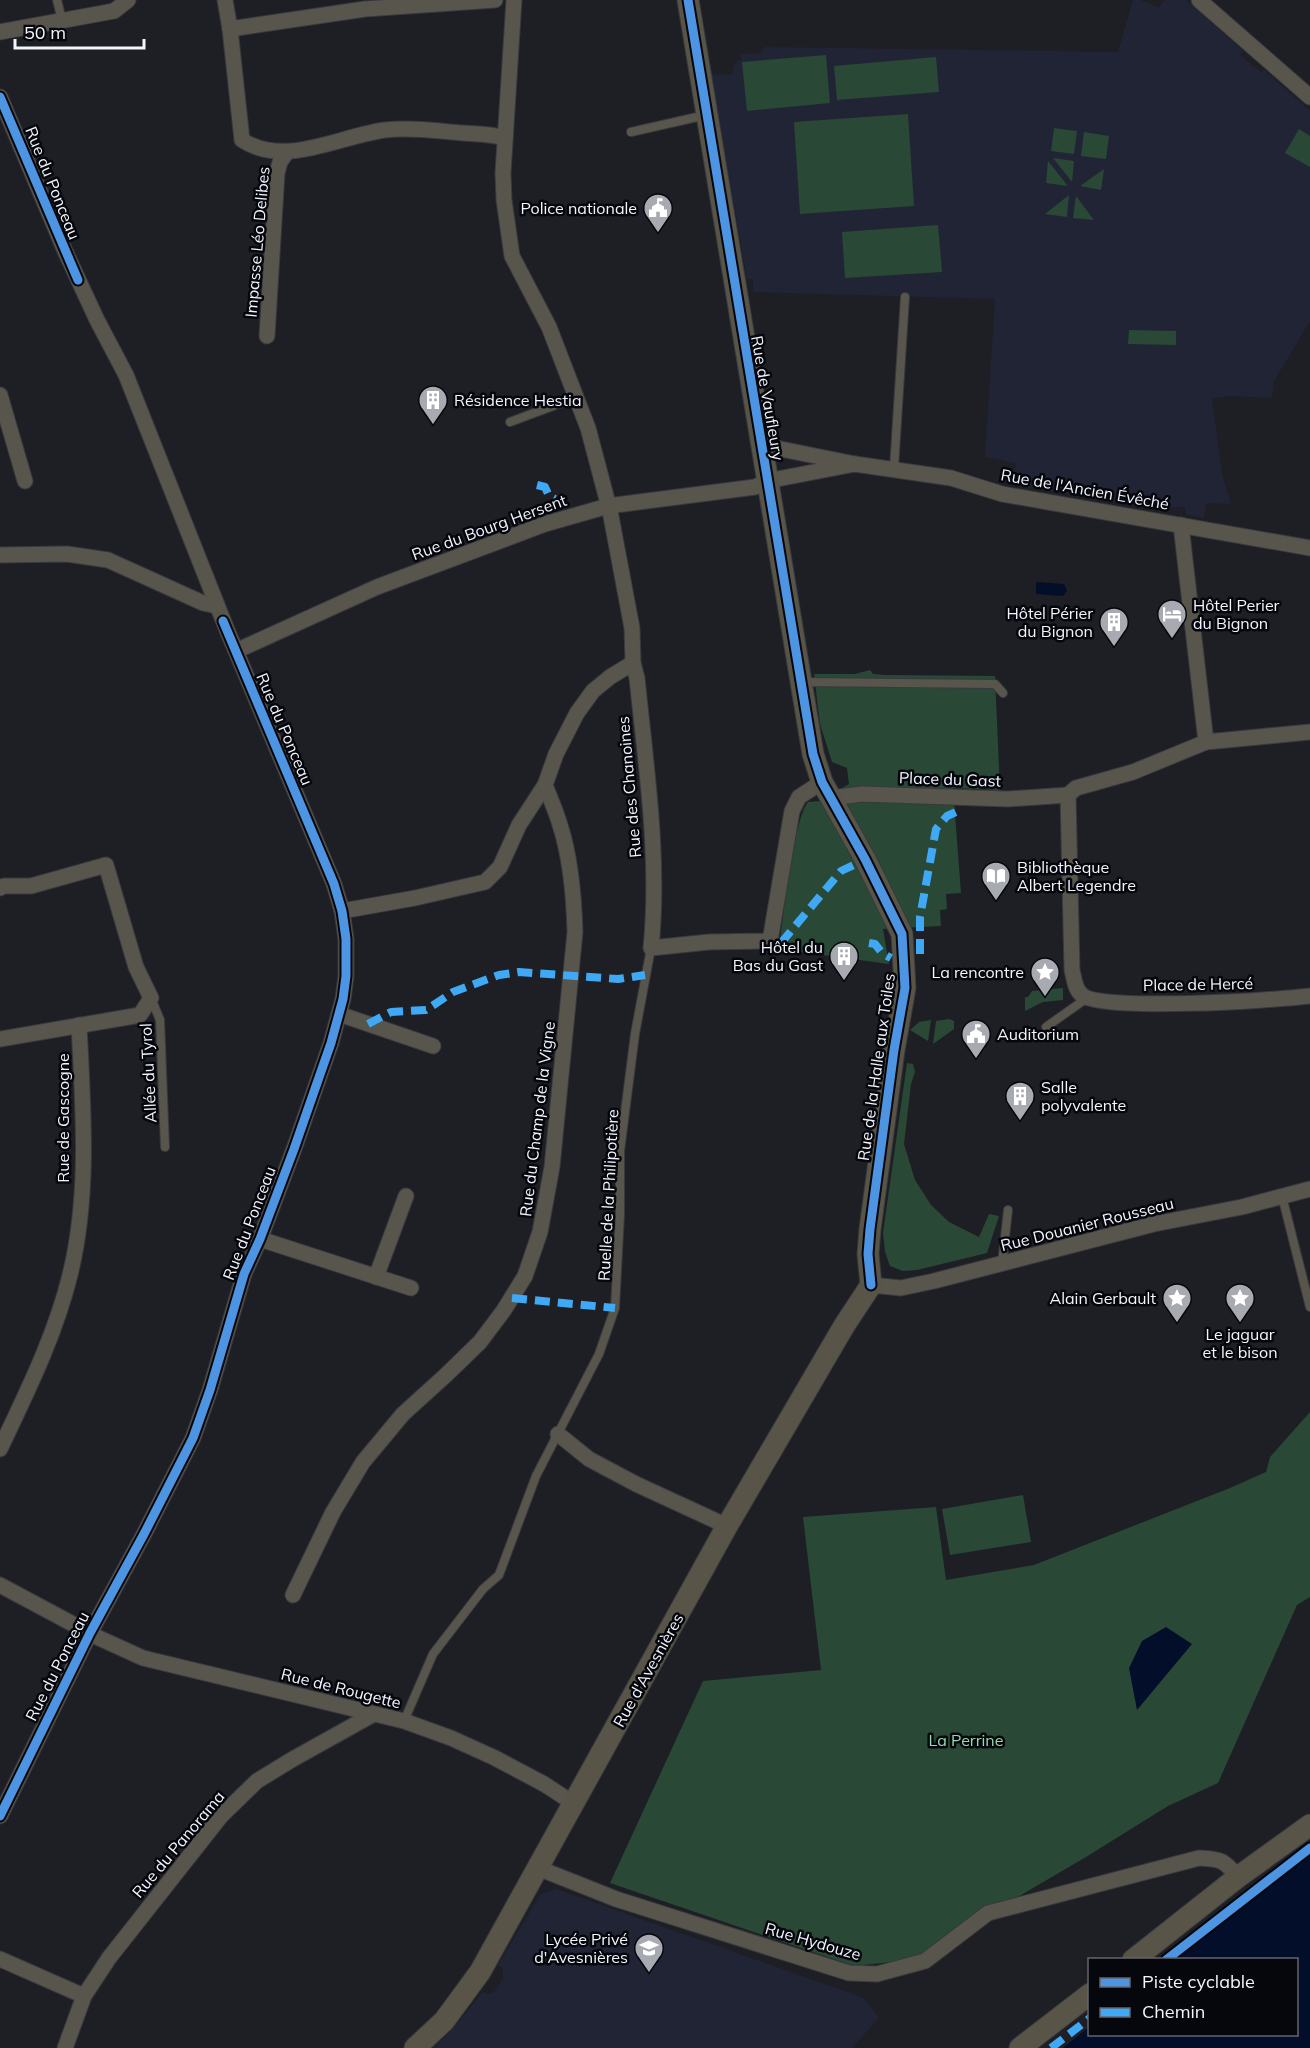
<svg xmlns="http://www.w3.org/2000/svg" width="1310" height="2048" font-family="Mulish,sans-serif">
  <rect width="100%" height="100%" fill="#1e1f24"/>
  <g fill="#212434">
    <polygon points="1133,0 1140,0 1159,7 1165,0 1186,0 1243,51 1240,55 1261,72 1264,70 1310,111 1310,321 1274,381 1272,398 1229,396 1212,398 1222,474 1231,504 1206,503 1204,518 1186,514 1185,507 1133,506 1012,484 1016,463 985,457 995,299 753,292 753,279 747,279 711,74 732,75 735,62 741,60 741,54 762,53 764,47 1118,52"/>
    <polygon points="556,1889 864,1998 879,2018 852,2048 433,2048 450,2032 483,1992 487,1994 494,1992 503,1979 503,1968 498,1965 540,1895"/>
  </g>
  <g fill="#294836">
    <polygon points="826,55 830,103 747,111 742,62"/>
    <polygon points="936,57 939,92 837,100 834,66"/>
    <polygon points="908,114 914,206 800,214 794,122"/>
    <polygon points="1054,128 1077,131 1074,154 1051,151"/>
    <polygon points="1299,129 1310,136 1310,167 1285,153"/>
    <polygon points="1084,132 1109,136 1106,159 1081,156"/>
    <polygon points="1053,158 1074,161 1072,182"/>
    <polygon points="1048,161 1068,186 1046,183"/>
    <polygon points="1104,169 1101,190 1080,186"/>
    <polygon points="1069,195 1067,217 1045,214"/>
    <polygon points="1076,196 1094,220 1073,218"/>
    <polygon points="938,225 942,272 845,278 842,232"/>
    <polygon points="1129,330 1176,331 1176,345 1128,344"/>
    <path d="M 870,670 L 873,674 L 885,675 L 995,676 L 1000,790 L 953,788 L 961,893 L 946,894 L 947,909 L 940,910 L 941,926 L 883,929 L 889,964 L 779,949 C 783,920 793,821 808,802 L 821,801 L 849,784 L 847,768 L 832,762 L 820,724 L 814,674 L 855,674 Z"/>
    <polygon points="1063,988 1063,1000 1043,1002 1025,1011 1025,997 1028,997 1032,991"/>
    <polygon points="949,1019 954,1021 954,1029 933,1044 936,1021"/>
    <polygon points="931,1020 928,1041 910,1030 919,1022"/>
    <polygon points="907,1063 913,1064 915,1072 911,1084 904,1144 915,1180 931,1205 949,1222 979,1237 989,1214 999,1216 987,1253 917,1270 903,1271 890,1266 885,1252 883,1233"/>
    <polygon points="1310,1412 1310,1597 1297,1605 1218,1783 1168,1806 1086,1857 910,1960 854,1966 610,1883 703,1681 821,1670 803,1517 936,1507 946,1580 1034,1565 1230,1488 1266,1472 1270,1457"/>
    <polygon points="1023,1495 1031,1542 950,1555 942,1509"/>
  </g>
  <g fill="#030e2a">
    <polygon points="1036,582 1064,584 1067,591 1063,596 1036,594"/>
    <polygon points="1166,1627 1192,1644 1137,1710 1129,1668 1142,1641"/>
    <polygon points="1310,1855 1310,2048 1063,2048 1089,2027 1090,2034 1296,2034 1296,1960 1176,1959"/>
  </g>
  <g fill="none" stroke-linecap="round" stroke-linejoin="round">
    <g stroke="#383a3d" stroke-width="10">
      <g id="lane">
        <polyline points="57,0 62,20"/>
        <polyline points="631,132 706,115"/>
        <polyline points="510,422 577,397"/>
        <polyline points="894,468 905,297"/>
        <polyline points="802,682 995,684 1003,693"/>
        <polyline points="151,998 160,1020 165,1147"/>
        <polyline points="1046,1027 1087,998"/>
        <polyline points="1282,1196 1310,1307"/>
        <polyline points="1002,1264 1008,1210"/>
        <polyline points="404,1721 433,1654 483,1589 499,1575 536,1476 599,1354 615,1308 620,1214 620,1151 635,1034 651,948"/>
      </g>
    </g>
    <g stroke="#383a3d" stroke-width="17">
      <g id="street">
        <path d="M 225,0 L 230,29 L 242,140 C 285,168 339,136 385,130 C 410,127 438,131 463,133 C 477,134 491,134 505,138"/>
        <path d="M 514,0 L 503,173 L 504,200 L 512,256 L 549,327 L 588,428 L 610,511 L 632,628 L 633,663 L 637,678 C 646,767 660,858 651,948 L 709,942 L 770,941 L 792,811 L 799,797 L 822,782"/>
        <polyline points="1199,0 1310,97"/>
        <polyline points="230,29 365,9 495,0"/>
        <polyline points="0,32 114,11 128,0"/>
        <polyline points="0,97 65,251 97,320 126,375 227,630 334,884 342,911 346,939 346,976 343,999 331,1043 294,1149 260,1239 244,1274 210,1390 193,1438 144,1534 90,1633 0,1816"/>
        <polyline points="267,336 277,173 280,162 287,152"/>
        <polyline points="0,395 25,481"/>
        <polyline points="761,445 855,464 951,478 1002,494 1310,548"/>
        <polyline points="1181,525 1206,742"/>
        <polyline points="0,555 67,554 108,560 203,603 217,606"/>
        <polyline points="236,651 377,587 545,524 608,506 755,487 767,481 855,464"/>
        <path d="M 1068,795 L 1072,970 C 1074,978 1075,990 1082,995 C 1101,1012 1277,1000 1310,996"/>
        <polyline points="1068,795 1076,788 1133,772 1206,742 1310,732"/>
        <polyline points="831,798 862,794 1008,799 1068,795"/>
        <polyline points="0,888 4,886 31,886 106,865 136,967 151,998 140,1015 0,1039"/>
        <polyline points="342,911 415,898 485,882 500,867 519,825 545,785 556,754 577,713 593,691 610,677 633,663"/>
        <polyline points="339,1014 433,1046"/>
        <polyline points="260,1239 411,1288"/>
        <polyline points="376,1277 406,1196"/>
        <polyline points="871,1285 901,1288 934,1281 1154,1224 1242,1207 1310,1189"/>
        <polyline points="558,1434 589,1459 636,1484 727,1526"/>
        <path d="M 0,1449 C 27,1392 55,1336 70,1275 C 90,1194 83,1108 79,1025"/>
        <polyline points="0,1585 99,1638 143,1658 404,1721 451,1738 495,1758 544,1784 573,1803"/>
        <path d="M 293,1595 L 333,1512 L 363,1462 L 403,1414 L 446,1375 L 480,1342 L 504,1310 L 525,1276 L 540,1232 L 552,1167 L 575,932 C 574,897 571,859 560,825 C 556,811 550,798 545,785"/>
        <path d="M 538,1868 L 616,1899 L 849,1973 L 877,1974 L 925,1961 L 988,1913 L 1199,1858 C 1221,1859 1224,1860 1238,1877"/>
        <polyline points="0,1959 84,1996"/>
        <polyline points="65,2048 84,1996 109,1958 221,1816 257,1781 293,1759 372,1715"/>
      </g>
    </g>
    <g stroke="#383a3d" stroke-width="23">
      <g id="secondary">
        <polyline points="1133,1960 1238,1877 1310,1825"/>
        <polyline points="415,2048 444,2021 480,1972 727,1526 844,1326 871,1285 868,1254 870,1229 894,1050 905,988 902,934 865,859 822,782 813,754 688,0"/>
        <polyline points="1020,2048 1090,1994"/>
      </g>
    </g>
    <use href="#lane" stroke="#58554c" stroke-width="8"/>
    <use href="#street" stroke="#58554c" stroke-width="15"/>
    <use href="#secondary" stroke="#585447" stroke-width="21"/>
    <g stroke="#3fa9f5" stroke-width="8" stroke-dasharray="15 8" stroke-linecap="butt">
      <polyline points="537,485 545,487 549,496 555,499"/>
      <polyline points="781,943 841,871 858,863"/>
      <polyline points="869,943 875,944 882,953 891,958"/>
      <polyline points="920,954 920,917 936,829 947,816 960,810"/>
      <polyline points="368,1024 391,1012 426,1010 453,992 499,975 519,972 618,979 645,975"/>
      <polyline points="512,1298 615,1308"/>
      <polyline points="1051,2048 1090,2018"/>
    </g>
    <g stroke="#06070c" stroke-width="13">
      <g id="cycleway">
        <polyline points="688,0 813,754 822,782 865,859 902,934 905,988 894,1050 870,1229 868,1254 871,1285"/>
        <polyline points="0,97 78,280"/>
        <polyline points="0,1816 90,1633 144,1534 193,1438 210,1390 244,1274 260,1239 294,1149 331,1043 343,999 346,976 346,939 342,911 334,884 223,621"/>
        <polyline points="1166,1960 1310,1848"/>
      </g>
    </g>
    <use href="#cycleway" stroke="#4d94e3" stroke-width="9"/>
  </g>
  <defs>
    <g id="civic-pin" transform="scale(1.5)"><path d="M0 17L-7.5 6A9.5 9.5 0 1 1 7.5 6Z" fill="#a8aab1" stroke="#06070c"/><path d="M-.6-6.5H3V-4.5H.6V-3L4-1V1h2V6H-6V1h2V-1L-.6-3ZM-1.2 2.5V6h2.4V2.5Z" fill="#fff"/></g>
    <g id="building-pin" transform="scale(1.5)"><path d="M0 17L-7.5 6A9.5 9.5 0 1 1 7.5 6Z" fill="#a8aab1" stroke="#06070c"/><path d="M-4-6H4V6H1V3H-1V6H-4ZM-2.5-4.3h1.7v1.8h-1.7ZM.8-4.3h1.7v1.8H.8ZM-2.5-1h1.7V.8h-1.7ZM.8-1h1.7V.8H.8Z" fill="#fff"/></g>
    <g id="hotel-pin" transform="scale(1.5)"><path d="M0 17L-7.5 6A9.5 9.5 0 1 1 7.5 6Z" fill="#a8aab1" stroke="#06070c"/><path d="M-6-4.5h1.5V1H6V5H4.5V3h-9V5H-6ZM-4 0a1.8 1.8 0 1 1 3.6 0ZM.5 0V-2.5h3Q6-2.5 6 0Z" fill="#fff"/></g>
    <g id="library-pin" transform="scale(1.5)"><path d="M0 17L-7.5 6A9.5 9.5 0 1 1 7.5 6Z" fill="#a8aab1" stroke="#06070c"/><path d="M-6-4Q-3-5.5-.7-3.5V5Q-3 3-6 4ZM6-4Q3-5.5 .7-3.5V5Q3 3 6 4Z" fill="#fff"/></g>
    <g id="sight-pin" transform="scale(1.5)"><path d="M0 17L-7.5 6A9.5 9.5 0 1 1 7.5 6Z" fill="#a8aab1" stroke="#06070c"/><path d="M0-6L1.8-2.2L6-1.7L2.9 1.2L3.7 5.4L0 3.3L-3.7 5.4L-2.9 1.2L-6-1.7L-1.8-2.2Z" fill="#fff"/></g>
    <g id="school-pin" transform="scale(1.5)"><path d="M0 17L-7.5 6A9.5 9.5 0 1 1 7.5 6Z" fill="#a8aab1" stroke="#06070c"/><path d="M0-5L7-2L0 1L-7-2ZM-4 1L0 2.5L4 1V4Q0 6-4 4Z" fill="#fff"/></g>
  </defs>
  <g fill-rule="evenodd">
    <use href="#civic-pin" x="658" y="208"/>
    <use href="#building-pin" x="433" y="400"/>
    <use href="#hotel-pin" x="1172" y="614"/>
    <use href="#building-pin" x="1114" y="622"/>
    <use href="#library-pin" x="996" y="876"/>
    <use href="#building-pin" x="844" y="956"/>
    <use href="#sight-pin" x="1045" y="972"/>
    <use href="#civic-pin" x="976" y="1034"/>
    <use href="#building-pin" x="1020" y="1096"/>
    <use href="#sight-pin" x="1177" y="1298"/>
    <use href="#sight-pin" x="1240" y="1298"/>
    <use href="#school-pin" x="649" y="1948"/>
  </g>
  <g text-anchor="middle" stroke-width="5" stroke-linejoin="round" paint-order="stroke">
    <g font-size="16" fill="#f2f5fd" stroke="#06070c">
      <text transform="translate(53 183) rotate(68)" y="6">Rue du Ponceau</text>
      <text transform="translate(257 242) rotate(-85)" y="6">Impasse Léo Delibes</text>
      <text transform="translate(768 398) rotate(80)" y="6">Rue de Vaufleury</text>
      <text transform="translate(1085 489) rotate(10)" y="6">Rue de l'Ancien Évêché</text>
      <text transform="translate(489 527) rotate(-20)" y="6">Rue du Bourg Hersent</text>
      <text transform="translate(285 729) rotate(67)" y="6">Rue du Ponceau</text>
      <text transform="translate(950 779) rotate(2)" y="6">Place du Gast</text>
      <text transform="translate(629 787) rotate(-95)" y="6">Rue des Chanoines</text>
      <text transform="translate(1198 984) rotate(-1)" y="6">Place de Hercé</text>
      <text transform="translate(876 1067) rotate(-82)" y="6">Rue de la Halle aux Toiles</text>
      <text transform="translate(148 1073) rotate(-93)" y="6">Allée du Tyrol</text>
      <text transform="translate(63 1118) rotate(-90)" y="6">Rue de Gascogne</text>
      <text transform="translate(537 1119) rotate(-83)" y="6">Rue du Champ de la Vigne</text>
      <text transform="translate(608 1195) rotate(-87)" y="6">Ruelle de la Philipotière</text>
      <text transform="translate(249 1223) rotate(-69)" y="6">Rue du Ponceau</text>
      <text transform="translate(1087 1224) rotate(-14)" y="6">Rue Douanier Rousseau</text>
      <text transform="translate(57 1666) rotate(-63)" y="6">Rue du Ponceau</text>
      <text transform="translate(648 1670) rotate(-61)" y="6">Rue d'Avesnières</text>
      <text transform="translate(341 1688) rotate(14)" y="6">Rue de Rougette</text>
      <text transform="translate(178 1844) rotate(-50)" y="6">Rue du Panorama</text>
      <text transform="translate(813 1941) rotate(16)" y="6">Rue Hydouze</text>
    </g>
    <g font-size="16" fill="#f2f5fd" stroke="#06070c" text-anchor="end">
      <text x="637" y="214">Police nationale</text>
      <text x="454" y="406" text-anchor="start">Résidence Hestia</text>
      <text x="1193" y="611" text-anchor="start">Hôtel Perier<tspan x="1193" dy="18">du Bignon</tspan></text>
      <text x="1093" y="619">Hôtel Périer<tspan x="1093" dy="18">du Bignon</tspan></text>
      <text x="1017" y="873" text-anchor="start">Bibliothèque<tspan x="1017" dy="18">Albert Legendre</tspan></text>
      <text x="823" y="953">Hôtel du<tspan x="823" dy="18">Bas du Gast</tspan></text>
      <text x="1024" y="978">La rencontre</text>
      <text x="997" y="1040" text-anchor="start">Auditorium</text>
      <text x="1041" y="1093" text-anchor="start">Salle<tspan x="1041" dy="18">polyvalente</tspan></text>
      <text x="1156" y="1304">Alain Gerbault</text>
      <text x="1240" y="1340" text-anchor="middle">Le jaguar<tspan x="1240" dy="18">et le bison</tspan></text>
      <text x="628" y="1945">Lycée Privé<tspan x="628" dy="18">d'Avesnières</tspan></text>
    </g>
    <g font-size="16" fill="#93dcae" stroke="#06070c">
      <text x="966" y="1746">La Perrine</text>
    </g>
  </g>
  <rect x="1088" y="1958" width="210" height="78" fill="#06070c" stroke="#64666c" stroke-width="1.5"/>
  <rect x="1100" y="1978" width="30" height="9" fill="#4d94e3" stroke="#64666c" stroke-width="1.5"/>
  <text x="1142" y="1988" font-size="18" fill="#f2f5fd">Piste cyclable</text>
  <rect x="1100" y="2008" width="30" height="9" fill="#3fa9f5" stroke="#64666c" stroke-width="1.5"/>
  <text x="1142" y="2018" font-size="18" fill="#f2f5fd">Chemin</text>
  <path d="M15 39v9h129v-9" fill="none" stroke="#f2f5fd" stroke-width="3"/>
  <text x="24" y="39" font-size="18" fill="#f2f5fd" stroke="#06070c" stroke-width="4.5" paint-order="stroke">50 m</text>
</svg>
